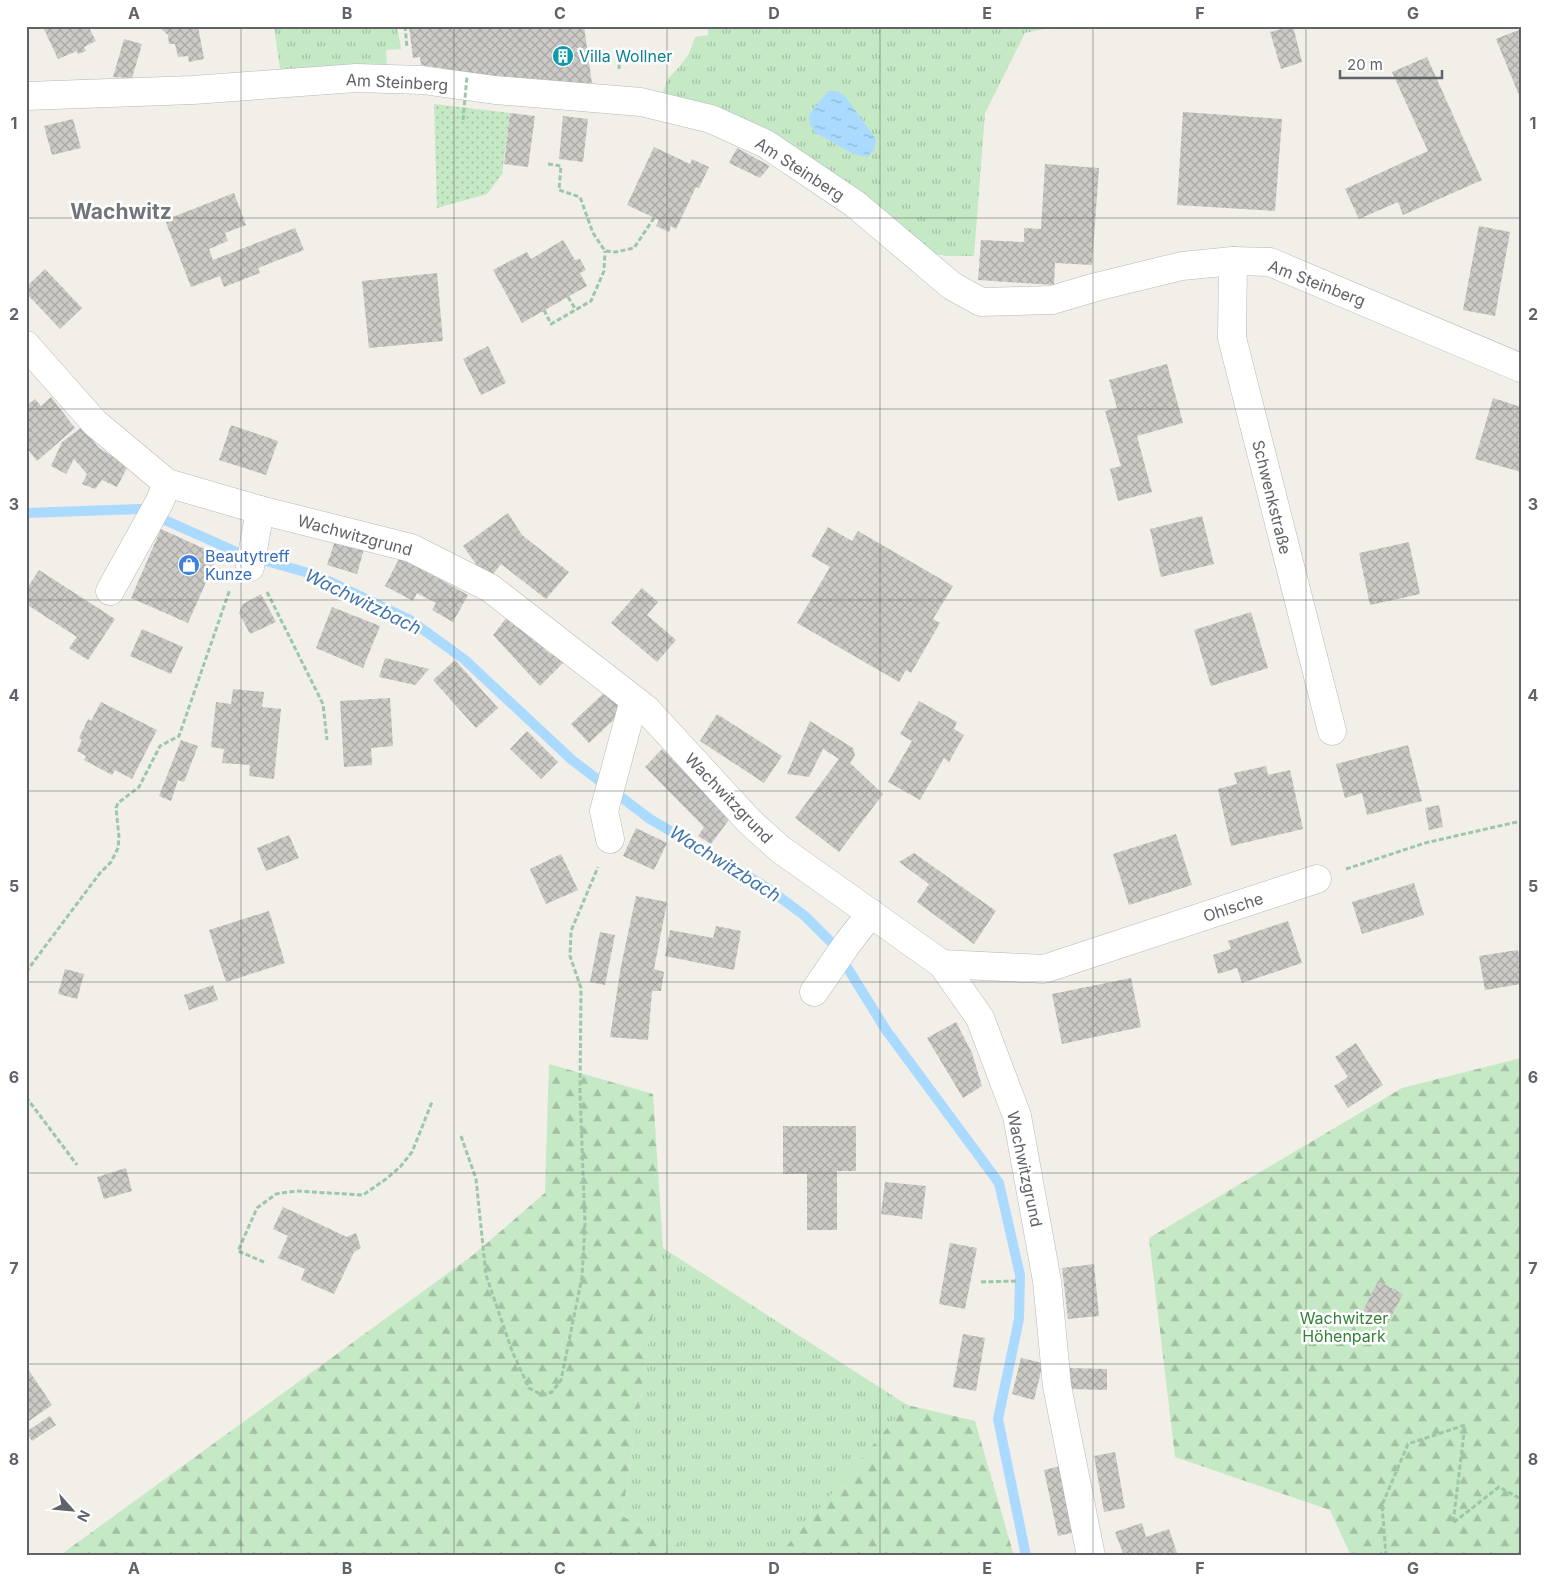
<svg xmlns="http://www.w3.org/2000/svg" width="1547" height="1582" font-family="Inter,sans-serif">
  <defs>
    <pattern id="grass-tufts" width="24" height="20" patternUnits="userSpaceOnUse" patternTransform="scale(1.25)"><rect width="24" height="20" fill="#c5e8c5"/><path d="M3 7l-1-3M5 7V3M7 7l1-3M15 17l-1-3M17 17v-4M19 17l1-3" fill="none" stroke="#a3c0a4"/></pattern>
    <pattern id="forest-firs" width="22" height="20" patternUnits="userSpaceOnUse" patternTransform="scale(1.25)"><rect width="22" height="20" fill="#c5e8c5"/><path d="M5 1l3.5 6h-7zM16 11l3.5 6h-7z" fill="#a3c0a4"/></pattern>
    <pattern id="garden-dots" width="8" height="8" patternUnits="userSpaceOnUse" patternTransform="scale(1.25)"><rect width="8" height="8" fill="#c5e8c5"/><path d="M2 2h.1M6 6h.1" fill="none" stroke="#a3c0a4" stroke-width="1.8" stroke-linecap="round"/></pattern>
    <pattern id="water-ripples" width="26" height="14" patternUnits="userSpaceOnUse" patternTransform="scale(1.25)"><rect width="26" height="14" fill="#aadaff"/><path d="M2 4q2-2 4 0t4 0M15 11q2-2 4 0t4 0" fill="none" stroke="#8eb4d2"/></pattern>
    <pattern id="building-cross-hatch" width="8" height="8" patternUnits="userSpaceOnUse" patternTransform="scale(1.25)"><rect width="8" height="8" fill="#cccac5"/><path d="M0 0l8 8M0 8l8-8" fill="none" stroke="#a9a8a4"/></pattern>
  </defs>
  <rect width="100%" height="100%" fill="#f1efe8"/>
  <g fill="url(#grass-tufts)">
    <polygon points="274,26 397,26 401,49 386,50 387,65 280,69"/>
    <polygon points="708,26 1059,26 1025,33 985,113 974,256 947,256 935,254 662,96 667,80 679,67 689,54 695,37 708,35"/>
    <polygon points="663,1248 907,1405 780,1555 773,1556 698,1556 622,1516"/>
  </g>
  <g fill="url(#forest-firs)">
    <polygon points="1521,1058 1521,1556 1351,1556 1330,1510 1175,1457 1149,1238 1402,1088"/>
    <polygon points="549,1064 653,1094 663,1248 622,1516 698,1556 59,1556 473,1255 545,1193"/>
    <polygon points="907,1405 975,1421 1014,1556 773,1556 780,1554"/>
  </g>
  <polygon fill="url(#garden-dots)" points="434,104 510,113 502,174 487,194 437,208"/>
  <polygon fill="url(#water-ripples)" points="828,91 837,91 845,96 876,139 874,150 867,157 853,154 816,133 810,125 809,115"/>
  <g fill="none" stroke-linecap="round" stroke-linejoin="round">
    <polyline stroke="#aadaff" stroke-width="10" points="26,513 140,509 241,554 316,575 410,620 465,660 572,760 650,819 766,887 805,916 832,943 886,1030 999,1183 1020,1275 1019,1319 998,1419 1026,1556"/>
  </g>
  <g fill="url(#building-cross-hatch)">
    <polygon points="49,26 88,26 96,41 84,47 86,51 78,54 77,51 58,59 44,29"/>
    <polygon points="160,26 198,26 204,59 189,62 188,56 178,57 175,44 169,44 168,35 160,28"/>
    <polygon points="409,26 584,26 592,84 460,74 441,68 421,65 420,57 413,58"/>
    <polygon points="1293,26 1302,62 1281,69 1270,32"/>
    <polygon points="1521,29 1521,100 1496,39"/>
    <polygon points="124,39 142,44 132,78 113,77"/>
    <polygon points="1427,57 1482,180 1403,215 1398,202 1359,219 1345,189 1428,151 1392,72"/>
    <polygon points="1183,112 1282,119 1275,211 1177,205"/>
    <polygon points="510,113 535,116 528,167 504,164"/>
    <polygon points="563,116 588,119 583,162 559,159"/>
    <polygon points="73,119 81,148 52,155 44,126"/>
    <polygon points="654,147 690,164 692,159 709,167 699,188 696,187 676,229 671,226 669,232 656,226 659,220 627,205"/>
    <polygon points="737,148 770,166 760,178 729,163"/>
    <polygon points="1045,164 1099,168 1092,265 1055,263 1054,285 978,280 981,240 1024,242 1024,228 1041,229"/>
    <polygon points="234,193 246,225 225,233 228,241 209,249 213,260 295,228 304,250 258,268 260,273 224,287 220,276 191,287 165,220"/>
    <polygon points="1479,226 1510,232 1495,316 1463,310"/>
    <polygon points="563,240 575,260 580,259 586,270 580,273 587,286 522,323 493,270 527,252 531,259"/>
    <polygon points="45,269 82,308 60,329 26,293 26,287"/>
    <polygon points="437,273 443,341 369,348 362,281"/>
    <polygon points="488,346 506,383 481,395 463,359"/>
    <polygon points="1167,364 1183,423 1137,436 1152,492 1118,501 1110,469 1121,466 1105,411 1117,408 1109,380"/>
    <polygon points="51,397 75,428 37,461 29,451 26,453 26,398 30,403 35,399 41,406"/>
    <polygon points="1493,398 1521,407 1521,472 1475,459"/>
    <polygon points="231,425 278,441 266,475 219,460"/>
    <polygon points="82,427 99,448 128,466 117,487 102,480 95,489 82,484 87,474 74,459 66,474 51,466 62,442"/>
    <polygon points="508,513 522,535 569,572 546,599 501,564 491,577 478,567 463,546"/>
    <polygon points="1202,516 1214,564 1161,577 1150,529"/>
    <polygon points="828,527 852,541 858,531 953,586 933,619 940,623 911,673 906,670 899,682 797,623 830,567 811,556"/>
    <polygon points="161,529 218,555 188,623 131,598"/>
    <polygon points="335,541 364,549 357,574 327,565"/>
    <polygon points="1409,542 1420,594 1370,605 1359,553"/>
    <polygon points="400,557 468,595 453,622 432,610 436,603 417,593 413,601 385,586"/>
    <polygon points="39,570 115,619 88,660 69,648 77,637 26,604 26,590"/>
    <polygon points="642,588 658,602 647,615 676,640 657,662 611,623"/>
    <polygon points="261,594 276,622 250,634 239,613 243,604"/>
    <polygon points="332,607 380,626 363,668 316,648"/>
    <polygon points="1251,612 1268,668 1211,686 1194,630"/>
    <polygon points="508,616 550,654 556,648 569,657 540,686 493,635"/>
    <polygon points="142,629 183,647 171,674 130,656"/>
    <polygon points="385,658 429,669 415,685 379,677"/>
    <polygon points="455,660 498,708 476,728 433,680"/>
    <polygon points="233,689 264,692 262,707 281,709 274,779 249,776 250,765 222,763 224,749 211,747 216,702 231,704"/>
    <polygon points="607,690 625,709 589,743 571,724"/>
    <polygon points="390,698 393,746 371,748 372,765 344,767 340,701"/>
    <polygon points="919,701 957,722 954,729 964,735 949,762 944,758 920,800 888,782 912,741 900,734"/>
    <polygon points="101,702 157,730 132,779 115,770 112,775 84,760 86,756 77,751 82,740 79,738 88,719 91,721"/>
    <polygon points="717,714 782,756 764,783 700,741"/>
    <polygon points="810,721 853,748 855,755 850,763 883,794 839,852 795,818 839,759 823,749 809,777 787,774"/>
    <polygon points="527,731 558,762 541,779 510,749"/>
    <polygon points="181,740 198,746 184,782 178,780 171,801 159,796"/>
    <polygon points="1408,745 1422,801 1367,815 1362,793 1345,798 1336,764"/>
    <polygon points="662,749 731,817 711,844 698,836 704,827 645,767"/>
    <polygon points="1266,766 1268,775 1290,770 1303,829 1231,846 1218,789 1237,784 1234,773"/>
    <polygon points="1439,805 1443,827 1429,830 1425,808"/>
    <polygon points="636,828 667,843 654,870 623,856"/>
    <polygon points="1176,834 1192,885 1129,905 1113,854"/>
    <polygon points="289,835 299,858 266,871 257,848"/>
    <polygon points="914,853 996,911 974,944 917,902 929,884 899,862"/>
    <polygon points="561,854 578,890 546,904 530,869"/>
    <polygon points="1414,883 1424,915 1362,934 1352,902"/>
    <polygon points="636,896 667,902 654,969 664,972 661,991 652,991 648,1040 610,1037 621,966"/>
    <polygon points="269,911 285,963 226,982 209,930"/>
    <polygon points="1288,921 1302,963 1242,983 1237,968 1218,974 1213,955 1231,949 1228,941"/>
    <polygon points="716,926 741,931 734,970 665,956 670,930 713,938"/>
    <polygon points="600,932 615,935 605,985 590,982"/>
    <polygon points="1518,950 1521,963 1521,984 1485,990 1479,956"/>
    <polygon points="65,969 84,974 77,999 58,994"/>
    <polygon points="1131,978 1141,1027 1062,1044 1052,994"/>
    <polygon points="213,985 218,1000 189,1010 184,995"/>
    <polygon points="956,1022 972,1053 982,1086 963,1098 927,1038"/>
    <polygon points="1356,1043 1383,1085 1348,1108 1334,1086 1348,1077 1335,1057"/>
    <polygon points="783,1126 856,1126 856,1171 837,1171 837,1230 807,1230 807,1174 783,1174"/>
    <polygon points="126,1168 132,1191 104,1199 97,1177"/>
    <polygon points="885,1182 926,1186 922,1219 881,1214"/>
    <polygon points="283,1207 347,1237 356,1233 361,1248 354,1252 334,1294 301,1280 305,1269 278,1258 288,1236 273,1229"/>
    <polygon points="950,1243 977,1248 965,1309 939,1304"/>
    <polygon points="1094,1264 1099,1316 1068,1319 1062,1268"/>
    <polygon points="1378,1281 1403,1294 1386,1326 1362,1313"/>
    <polygon points="963,1334 985,1338 976,1391 953,1387"/>
    <polygon points="1021,1358 1043,1363 1034,1400 1012,1394"/>
    <polygon points="26,1366 52,1405 26,1423"/>
    <polygon points="1068,1368 1107,1369 1107,1390 1068,1389"/>
    <polygon points="50,1416 56,1425 32,1441 26,1432"/>
    <polygon points="1115,1452 1125,1508 1104,1512 1094,1456"/>
    <polygon points="1061,1466 1076,1532 1058,1536 1044,1470"/>
    <polygon points="1142,1523 1146,1537 1169,1529 1177,1553 1168,1556 1124,1556 1115,1532"/>
  </g>
  <g fill="none" stroke-linecap="round" stroke-linejoin="round">
    <g stroke="#b5b8bc" stroke-width="29">
      <g id="minor">
        <polyline points="26,96 193,90 356,78 422,80 495,90 641,102 711,119 766,144 855,204 952,286 981,302 1052,300 1096,287 1182,266 1233,261 1270,262 1521,368"/>
        <polyline points="1233,261 1232,338 1332,731"/>
        <polyline points="26,345 95,423 167,483 260,510 411,548 490,588 646,709 749,821 780,849 942,964 980,1018 1017,1116 1047,1281 1057,1386 1091,1556"/>
        <polyline points="250,567 260,510"/>
        <polyline points="110,591 160,501 167,483"/>
        <polyline points="610,839 604,811 634,700"/>
        <polyline points="942,964 1044,969 1317,879"/>
        <polyline points="814,992 847,944 871,913"/>
      </g>
    </g>
    <g stroke="#9cc7a9" stroke-width="3" stroke-dasharray="5 2.5" stroke-linecap="butt">
      <polyline points="405,26 407,48"/>
      <polyline points="685,29 686,26"/>
      <polyline points="619,69 620,47"/>
      <polyline points="548,164 561,166 559,190 580,197 593,233 605,251 616,252 634,248 654,218"/>
      <polyline points="568,297 576,310"/>
      <polyline points="544,310 551,324 591,301 604,271 605,251"/>
      <polyline points="267,592 323,704 327,740"/>
      <polyline points="1346,869 1425,843 1521,821"/>
      <polyline points="26,972 100,873 111,862 118,848 119,837 116,808 118,803 139,787 160,746 179,736 230,589"/>
      <polyline points="26,1097 77,1165"/>
      <polyline points="461,1136 476,1179 486,1275 512,1351 529,1388 542,1395 552,1392 561,1380 582,1277 585,1224 580,1093 581,988 570,956 571,931 598,867"/>
      <polyline points="264,1262 238,1251 257,1208 276,1194 296,1191 363,1195 386,1179 400,1167 412,1152 432,1102"/>
      <polyline points="981,1282 1016,1281"/>
      <polyline points="1386,1556 1382,1505 1408,1444 1465,1425 1453,1523 1499,1487 1521,1499"/>
    </g>
    <use href="#minor" stroke="#fff" stroke-width="28"/>
    <polyline stroke="#9cc7a9" stroke-width="3" stroke-dasharray="5 2.5" stroke-linecap="butt" points="463,120 467,76"/>
  </g>
  <path fill="none" stroke="#5f6368" stroke-width="1" stroke-opacity="0.55" d="M 241,26 L 241,1556M 454,26 L 454,1556M 667,26 L 667,1556M 880,26 L 880,1556M 1093,26 L 1093,1556M 1306,26 L 1306,1556M 26,218 L 1521,218M 26,409 L 1521,409M 26,600 L 1521,600M 26,791 L 1521,791M 26,982 L 1521,982M 26,1173 L 1521,1173M 26,1364 L 1521,1364"/>
  <defs>
    <g id="building-disc" transform="scale(1.125)"><circle r="9.5" fill="#0f9aa8" stroke="#fff"/><path d="M-4-6H4V6H1V3H-1V6H-4ZM-2.5-4.3h1.7v1.8h-1.7ZM.8-4.3h1.7v1.8H.8ZM-2.5-1h1.7V.8h-1.7ZM.8-1h1.7V.8H.8Z" fill="#fff"/></g>
    <g id="shop-disc" transform="scale(1.125)"><circle r="9.5" fill="#3f7fe0" stroke="#fff"/><path d="M-5-2.5h2.3a2.7 3.5 0 0 1 5.4 0H5L5.5 6h-11ZM-1.5-2.5h3a1.5 2.3 0 0 0-3 0Z" fill="#fff"/></g>
  </defs>
  <g fill-rule="evenodd">
    <use href="#building-disc" x="563" y="56"/>
    <use href="#shop-disc" x="189" y="565"/>
  </g>
  <g text-anchor="middle" stroke-width="5" stroke-linejoin="round" paint-order="stroke">
    <g font-size="16" fill="#0d838f" stroke="#fff" text-anchor="start">
      <text x="579" y="62">Villa Wollner</text>
    </g>
    <g font-size="16" fill="#5f6368" stroke="#fff">
      <text transform="translate(397 82) rotate(3)" y="6">Am Steinberg</text>
      <text transform="translate(800 169) rotate(33)" y="6">Am Steinberg</text>
      <text transform="translate(1317 283) rotate(21)" y="6">Am Steinberg</text>
      <text transform="translate(1272 497) rotate(76)" y="6">Schwenkstraße</text>
      <text transform="translate(355 535) rotate(15)" y="6">Wachwitzgrund</text>
      <text transform="translate(729 798) rotate(46)" y="6">Wachwitzgrund</text>
      <text transform="translate(1233 907) rotate(-18)" y="6">Ohlsche</text>
      <text transform="translate(1025 1169) rotate(78)" y="6">Wachwitzgrund</text>
    </g>
    <g font-size="16" fill="#366cbe" stroke="#fff" text-anchor="start">
      <text x="205" y="562">Beautytreff<tspan x="205" dy="18">Kunze</tspan></text>
    </g>
    <g font-size="16" fill="#348238" stroke="#fff">
      <text x="1344" y="1324">Wachwitzer<tspan x="1344" dy="18">Höhenpark</tspan></text>
    </g>
    <g font-size="18" font-style="italic" fill="#4174aa" stroke="#fff">
      <text transform="translate(363 602) rotate(26)" y="6">Wachwitzbach</text>
      <text transform="translate(725 864) rotate(32)" y="6">Wachwitzbach</text>
    </g>
    <g font-size="21" font-weight="bold" fill="#70757a" stroke="#fff">
      <text x="121" y="219">Wachwitz</text>
    </g>
  </g>
  <rect width="1547" height="1582" fill="none" stroke="#ffffff" stroke-width="55"/>
  <g transform="translate(72 1510) rotate(117)" stroke="#ffffff" stroke-width="4" paint-order="stroke">
  <path d="M0-4L9 19L0 12L-9 19Z" fill="#5f6368"/>
  <text y="-8" font-size="14" font-weight="bold" text-anchor="middle" fill="#5f6368">N</text>
  </g>
  <path d="M1340 70v8h102v-8" fill="none" stroke="#5f6368" stroke-width="2.5"/>
  <text x="1347" y="70" font-size="15" fill="#5f6368" stroke="#ffffff" stroke-width="4" paint-order="stroke">20 m</text>
  <rect x="28" y="28" width="1492" height="1526" fill="none" stroke="#5f6368" stroke-width="2"/>
  <g font-size="16" text-anchor="middle" font-weight="bold" fill="#5f6368">
    <text x="134" y="19">A</text>
    <text x="347" y="19">B</text>
    <text x="560" y="19">C</text>
    <text x="774" y="19">D</text>
    <text x="987" y="19">E</text>
    <text x="1200" y="19">F</text>
    <text x="1413" y="19">G</text>
    <text x="14" y="129">1</text>
    <text x="1533" y="129">1</text>
    <text x="14" y="320">2</text>
    <text x="1533" y="320">2</text>
    <text x="14" y="510">3</text>
    <text x="1533" y="510">3</text>
    <text x="14" y="701">4</text>
    <text x="1533" y="701">4</text>
    <text x="14" y="892">5</text>
    <text x="1533" y="892">5</text>
    <text x="14" y="1083">6</text>
    <text x="1533" y="1083">6</text>
    <text x="14" y="1274">7</text>
    <text x="1533" y="1274">7</text>
    <text x="14" y="1465">8</text>
    <text x="1533" y="1465">8</text>
    <text x="134" y="1574">A</text>
    <text x="347" y="1574">B</text>
    <text x="560" y="1574">C</text>
    <text x="774" y="1574">D</text>
    <text x="987" y="1574">E</text>
    <text x="1200" y="1574">F</text>
    <text x="1413" y="1574">G</text>
  </g>
</svg>
